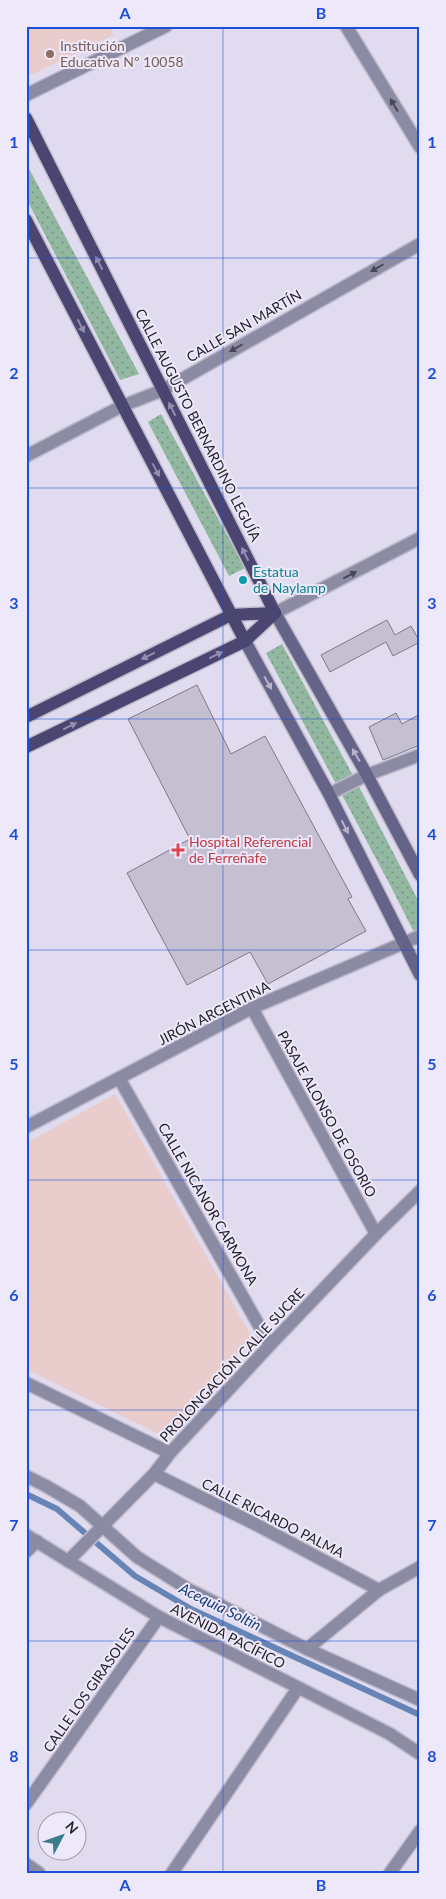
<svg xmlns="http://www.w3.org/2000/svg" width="446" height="1899" font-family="Lato,sans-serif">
  <defs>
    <pattern id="garden-dots" width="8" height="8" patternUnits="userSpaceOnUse" patternTransform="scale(1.25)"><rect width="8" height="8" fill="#93b8a1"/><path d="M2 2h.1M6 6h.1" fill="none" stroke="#789583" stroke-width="1.8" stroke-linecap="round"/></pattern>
  </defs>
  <rect width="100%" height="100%" fill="#e0dbee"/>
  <g fill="#e8cdcc">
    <polygon points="26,26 109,26 114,35 33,74 26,74"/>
    <polygon points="115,1094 253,1339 167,1438 26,1369 26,1143"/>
  </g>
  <g fill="url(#garden-dots)">
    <polygon points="26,163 139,374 120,380 26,198"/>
    <polygon points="161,414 245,568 229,576 148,422"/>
    <polygon points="282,644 357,783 420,904 420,944 389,883 266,653"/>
  </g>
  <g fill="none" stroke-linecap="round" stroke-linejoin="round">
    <polyline stroke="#6684b6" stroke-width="6" points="26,1494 57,1509 135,1576 191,1609 420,1715"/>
  </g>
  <g fill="#c5bfd2" stroke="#7e788a">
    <polygon points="387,620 395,635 411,626 420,642 393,656 386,642 330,672 321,655"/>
    <polygon points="197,685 231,754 265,736 352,897 348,899 366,931 268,984 250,952 187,985 127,873 190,839 128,719"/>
    <polygon points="396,713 402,724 420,714 420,745 383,760 369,727"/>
  </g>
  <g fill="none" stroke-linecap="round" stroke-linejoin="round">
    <g stroke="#bebacb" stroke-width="15">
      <g id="minor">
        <polyline points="346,26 420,147"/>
        <polyline points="26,95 166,26"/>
        <polyline points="26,456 122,406 163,390 420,244"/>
        <polyline points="252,1008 376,1234"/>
        <polyline points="119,1078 270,1345"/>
        <polyline points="26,1127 252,1008 420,936"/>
        <polyline points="26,1383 170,1453"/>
        <polyline points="154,1474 257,1525 379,1590"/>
        <polyline points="26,1476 46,1486 80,1506 137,1557 188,1589 307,1649 420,1700"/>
        <polyline points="26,1535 159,1617 390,1734 420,1754"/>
        <polyline points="26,1552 37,1541"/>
        <polyline points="68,1561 154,1474 170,1453 270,1345 376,1234 420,1191"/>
        <polyline points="307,1649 379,1590 420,1567"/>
        <polyline points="26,1804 159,1617"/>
        <polyline points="26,1864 39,1873"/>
        <polyline points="172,1873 298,1688"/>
        <polyline points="390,1873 420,1831"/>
      </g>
    </g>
    <g stroke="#bebacb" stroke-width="15">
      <g id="tertiary">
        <polyline points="275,613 420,538"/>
        <polyline points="329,794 367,775 420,755"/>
      </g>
    </g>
    <g stroke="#bebacb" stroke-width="15">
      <g id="secondary">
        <polyline points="275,613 367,775 420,875"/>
        <polyline points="245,641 329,794 420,975"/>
      </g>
    </g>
    <g stroke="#bebacb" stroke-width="15">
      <g id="primary">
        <polyline points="26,118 275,613"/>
        <polyline points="26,220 245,641"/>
        <polyline points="26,717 231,615 275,613"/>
        <polyline points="26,747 245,641 275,613"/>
      </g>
    </g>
    <use href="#minor" stroke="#8c8ba4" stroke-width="12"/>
    <use href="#tertiary" stroke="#8c8ba4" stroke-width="12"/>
    <use href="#secondary" stroke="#656387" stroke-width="12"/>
    <use href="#primary" stroke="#4a4671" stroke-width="12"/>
  </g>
  <defs><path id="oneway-solid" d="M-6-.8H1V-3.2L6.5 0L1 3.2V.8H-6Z" transform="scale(1.25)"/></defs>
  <g fill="#494755">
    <use href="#oneway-solid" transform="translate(394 105) rotate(-121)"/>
    <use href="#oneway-solid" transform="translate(377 268) rotate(150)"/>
    <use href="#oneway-solid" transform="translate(236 348) rotate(150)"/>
    <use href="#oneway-solid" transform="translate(350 575) rotate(-27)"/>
  </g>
  <g fill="#948faf">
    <use href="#oneway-solid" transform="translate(99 263) rotate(-117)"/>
    <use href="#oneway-solid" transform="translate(81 326) rotate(63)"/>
    <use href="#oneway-solid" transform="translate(172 409) rotate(-117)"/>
    <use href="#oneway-solid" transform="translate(156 470) rotate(62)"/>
    <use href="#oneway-solid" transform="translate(245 554) rotate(-117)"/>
    <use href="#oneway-solid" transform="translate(216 655) rotate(-26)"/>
    <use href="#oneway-solid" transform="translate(148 656) rotate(154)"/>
    <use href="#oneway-solid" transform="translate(70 726) rotate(-26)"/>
  </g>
  <g fill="#b7b3cd">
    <use href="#oneway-solid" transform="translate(268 683) rotate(61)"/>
    <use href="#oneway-solid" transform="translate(356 755) rotate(-120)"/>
    <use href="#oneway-solid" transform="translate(345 827) rotate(63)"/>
  </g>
  <path fill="none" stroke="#1d4ed8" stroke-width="1" stroke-opacity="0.55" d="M 223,26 L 223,1873M 26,258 L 420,258M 26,488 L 420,488M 26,719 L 420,719M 26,950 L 420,950M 26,1180 L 420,1180M 26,1410 L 420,1410M 26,1641 L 420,1641"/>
  <circle fill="#8d6e63" stroke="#eee8fb" stroke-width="2" cx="50" cy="54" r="5"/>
  <circle fill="#0f9aa8" stroke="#eee8fb" stroke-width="2" cx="243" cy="580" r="5"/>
  <path fill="#e0444e" stroke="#eee8fb" stroke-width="2" d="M175.5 842.5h5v5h5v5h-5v5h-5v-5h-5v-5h5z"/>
  <g text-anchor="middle" stroke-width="4" stroke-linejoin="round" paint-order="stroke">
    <g font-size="14" fill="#785e54" stroke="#eee8fb" text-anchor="start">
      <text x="60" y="51">Institución<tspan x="60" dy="16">Educativa Nº 10058</tspan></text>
    </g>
    <g font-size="14" fill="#25232a" stroke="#eee8fb">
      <text transform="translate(244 326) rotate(-30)" y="5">CALLE SAN MARTÍN</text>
      <text transform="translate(198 425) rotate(63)" y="5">CALLE AUGUSTO BERNARDINO LEGUÍA</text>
      <text transform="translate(214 1013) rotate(-27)" y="5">JIRÓN ARGENTINA</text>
      <text transform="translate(327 1114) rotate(61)" y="5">PASAJE ALONSO DE OSORIO</text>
      <text transform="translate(208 1204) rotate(60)" y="5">CALLE NICANOR CARMONA</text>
      <text transform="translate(232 1365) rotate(-47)" y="5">PROLONGACIÓN CALLE SUCRE</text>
      <text transform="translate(273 1518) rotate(27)" y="5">CALLE RICARDO PALMA</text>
      <text transform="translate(228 1636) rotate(27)" y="5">AVENIDA PACÍFICO</text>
      <text transform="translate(89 1690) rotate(-55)" y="5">CALLE LOS GIRASOLES</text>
    </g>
    <g font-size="14" fill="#0d838f" stroke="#eee8fb" text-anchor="start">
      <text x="253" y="577">Estatua<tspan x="253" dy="16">de Naylamp</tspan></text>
    </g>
    <g font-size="14" fill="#be3a42" stroke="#eee8fb" text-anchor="start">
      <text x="189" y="847">Hospital Referencial<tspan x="189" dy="16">de Ferreñafe</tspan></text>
    </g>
    <g font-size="15" font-style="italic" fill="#143a77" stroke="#eee8fb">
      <text transform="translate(220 1607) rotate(26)" y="5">Acequia Soltín</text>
    </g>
  </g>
  <rect width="446" height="1899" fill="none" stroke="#eee8fb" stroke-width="55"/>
  <g transform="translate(62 1836) rotate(49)"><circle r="24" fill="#eee8fb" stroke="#9e99a7"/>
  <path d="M0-4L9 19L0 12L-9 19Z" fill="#397c8d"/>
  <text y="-8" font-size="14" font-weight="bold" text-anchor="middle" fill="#25232a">N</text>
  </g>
  <rect x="28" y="28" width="390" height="1844" fill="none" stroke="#1d4ed8" stroke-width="2"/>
  <g font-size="16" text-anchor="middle" font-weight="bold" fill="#1d4ed8">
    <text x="125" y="19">A</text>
    <text x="321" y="19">B</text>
    <text x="14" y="148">1</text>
    <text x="432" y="148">1</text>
    <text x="14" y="379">2</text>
    <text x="432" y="379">2</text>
    <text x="14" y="609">3</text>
    <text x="432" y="609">3</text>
    <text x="14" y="840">4</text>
    <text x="432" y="840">4</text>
    <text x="14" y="1070">5</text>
    <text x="432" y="1070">5</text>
    <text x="14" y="1301">6</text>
    <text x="432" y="1301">6</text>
    <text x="14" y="1531">7</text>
    <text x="432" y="1531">7</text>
    <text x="14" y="1762">8</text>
    <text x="432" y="1762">8</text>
    <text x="125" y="1891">A</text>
    <text x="321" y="1891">B</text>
  </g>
</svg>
